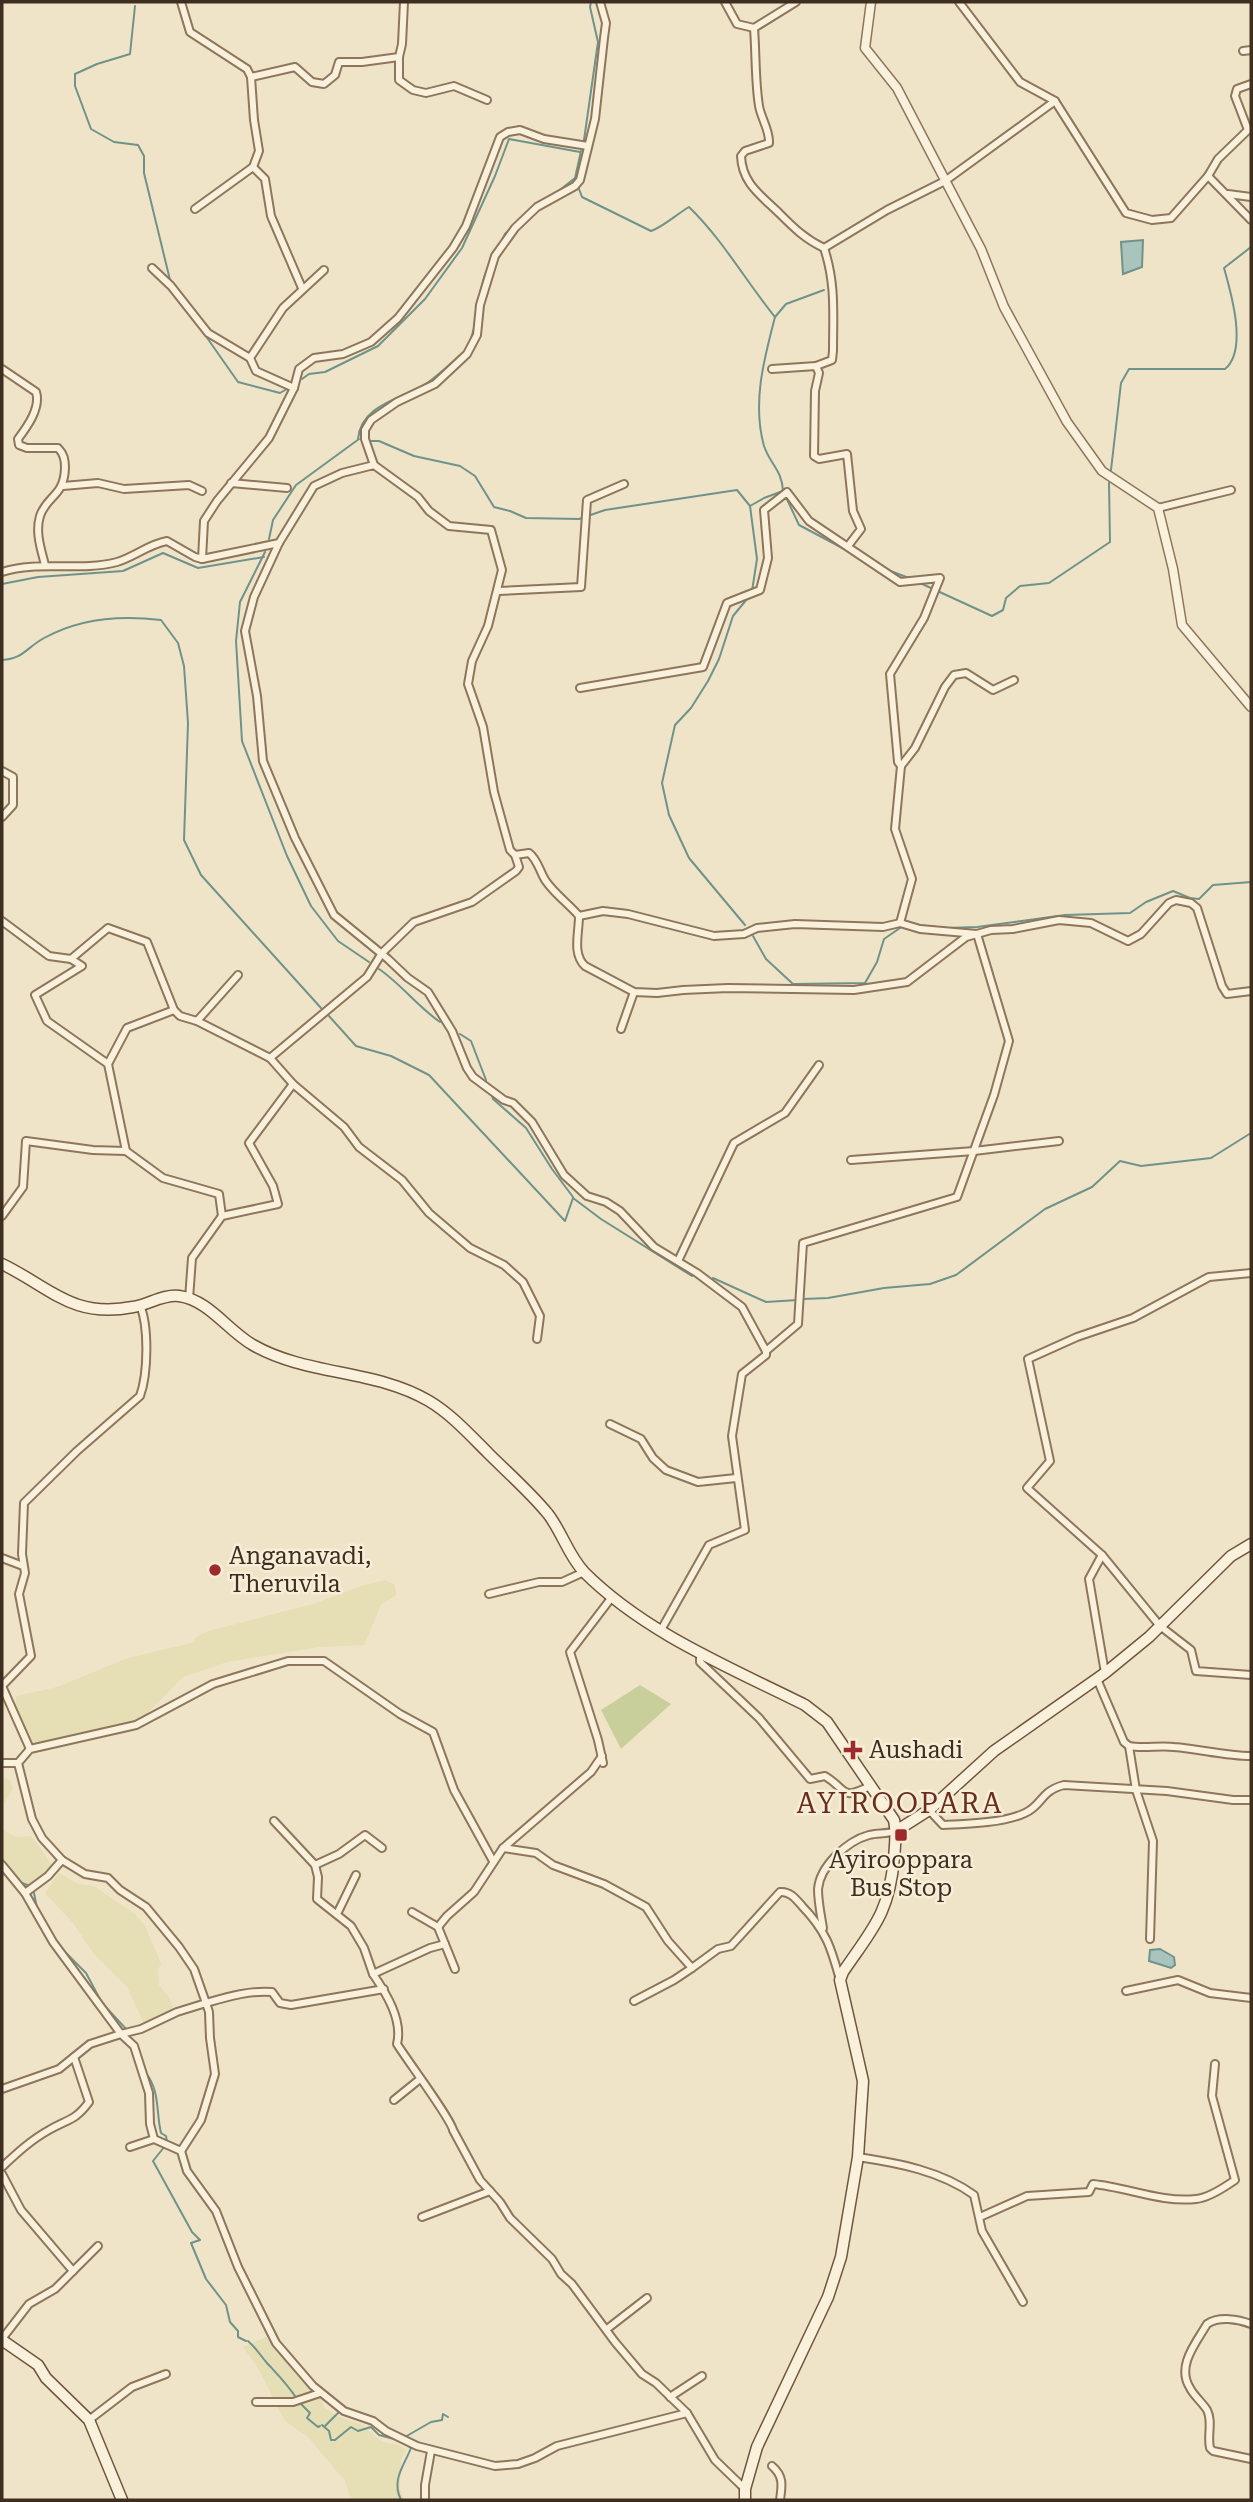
<svg xmlns="http://www.w3.org/2000/svg" width="1253" height="2502" font-family="'Roboto Serif',serif">
  <rect width="100%" height="100%" fill="#f0e4c8"/>
  <g fill="#e6deb5">
    <polygon points="385,1580 395,1585 396,1595 381,1605 364,1645 320,1647 227,1662 183,1677 142,1719 126,1729 31,1746 15,1710 16,1696 57,1687 128,1658 191,1643 198,1636 208,1631 313,1604 361,1586"/>
    <polygon points="2,1777 10,1780 13,1789 2,1807"/>
    <polygon points="2,1830 16,1837 31,1836 54,1868 25,1890 2,1868"/>
    <polygon points="59,1873 78,1884 94,1886 135,1914 145,1926 161,1963 158,1971 159,1985 170,1999 174,2011 144,2023 127,1987 93,1953 73,1923 45,1893"/>
    <polygon points="266,2337 281,2353 297,2376 318,2393 324,2407 337,2416 362,2425 382,2442 399,2445 406,2450 401,2460 400,2488 404,2500 351,2500 345,2481 308,2437 285,2421 258,2368 243,2347"/>
  </g>
  <polygon fill="#c9cf9b" points="640,1685 671,1704 621,1749 601,1710"/>
  <g fill="#a9c4bc" stroke="#6f938a" stroke-width="2">
    <polygon points="1143,240 1142,267 1123,274 1121,242"/>
    <polygon points="1160,1949 1174,1957 1175,1965 1171,1968 1149,1961 1150,1950"/>
  </g>
  <g fill="none" stroke-linecap="round" stroke-linejoin="round">
    <g stroke="#6f938a" stroke-width="2">
      <polyline points="135,6 130,54 97,64 75,74 75,86 91,129 114,142 138,145 144,156 144,173 170,280"/>
      <polyline points="584,140 598,42 590,7 591,2"/>
      <path d="M 579,189 L 582,197 L 651,231 C 663,227 677,214 689,207 C 723,240 745,280 775,317 L 786,304 L 824,290"/>
      <polyline points="556,193 575,178 581,151"/>
      <polyline points="500,244 505,234 526,213"/>
      <polyline points="203,332 238,382 280,393 287,389"/>
      <path d="M 468,346 C 481,319 476,288 491,261"/>
      <polyline points="302,379 309,374 325,372 378,346 425,299 462,248 495,176 509,139 580,152"/>
      <polyline points="371,441 379,441 414,456 460,466 475,476 494,507 510,511 526,518 579,519 605,510 737,490 750,506"/>
      <path d="M 1111,470 L 1121,383 L 1129,369 L 1225,369 C 1248,350 1231,293 1224,268 L 1251,247"/>
      <polyline points="785,495 799,525 848,551"/>
      <path d="M 269,539 L 273,520 L 296,485 L 359,439 L 358,439 C 361,404 403,399 427,383 C 440,374 453,361 465,351"/>
      <polyline points="265,552 240,602 236,641 242,741 287,856 311,906 338,941 369,962"/>
      <polyline points="885,569 909,578"/>
      <polyline points="920,583 992,616 1003,610 1006,598 1020,586 1049,583 1110,542 1109,483"/>
      <polyline points="2,584 38,577 123,571 163,553 198,568 264,557"/>
      <path d="M 752,591 L 757,559 L 750,506 L 764,498 L 783,491 C 782,470 770,464 764,446 C 752,403 764,359 775,317"/>
      <path d="M 2,660 C 23,659 26,648 44,638 C 80,618 121,615 161,620 L 178,643 L 184,666 L 188,723 L 184,840 L 201,875 L 321,1008"/>
      <polyline points="745,925 689,858 669,815 662,783 675,725 691,708 708,681 719,659 733,616 747,599"/>
      <polyline points="916,925 947,928 977,927 1065,915 1130,913 1146,902 1173,891 1190,898 1199,899 1213,885 1251,882"/>
      <polyline points="753,936 766,959 793,984 865,983 877,962 884,939 900,928"/>
      <path d="M 379,969 C 401,984 418,1007 440,1022"/>
      <polyline points="329,1016 356,1046 391,1056 429,1075 565,1221 573,1198 601,1219 692,1276"/>
      <polyline points="460,1034 471,1041 486,1080"/>
      <polyline points="492,1095 493,1099 526,1128 552,1169 573,1197"/>
      <polyline points="713,1278 766,1302 798,1300"/>
      <polyline points="803,1299 828,1298 884,1288 930,1284 956,1275 1045,1209 1092,1187 1120,1161 1141,1166 1211,1158 1251,1133"/>
      <polyline points="2,1859 9,1869"/>
      <polyline points="19,1882 30,1886"/>
      <polyline points="34,1893 37,1908"/>
      <polyline points="62,1949 86,1973 102,2003 127,2030"/>
      <path d="M 146,2073 C 160,2091 156,2112 161,2133 L 166,2136 L 167,2142"/>
      <polyline points="165,2146 153,2161 192,2232 200,2240 191,2243 206,2279 226,2305 230,2322 238,2331 238,2337 246,2341"/>
      <path d="M 248,2341 C 256,2348 260,2355 267,2363 C 278,2375 288,2385 297,2399"/>
      <polyline points="300,2403 310,2413 307,2418 318,2427 320,2426"/>
      <polyline points="322,2425 329,2431 331,2440 335,2440 351,2427 358,2431 371,2427 379,2435 398,2440"/>
      <polyline points="325,2426 338,2413"/>
      <polyline points="405,2437 431,2422 442,2420 443,2414 448,2417"/>
      <path d="M 401,2500 C 391,2480 404,2466 411,2448 L 403,2442"/>
    </g>
    <g stroke="#8d765c" stroke-width="10">
      <g id="minor">
        <polyline points="181,2 190,32 247,69 251,77 254,120 259,151 253,167 195,209"/>
        <polyline points="725,2 737,24 754,28"/>
        <path d="M 796,2 L 754,28 C 756,54 755,81 759,106 C 761,118 770,131 769,143 L 745,151 L 741,156 C 742,184 762,196 780,214 C 794,228 805,239 824,248 C 836,284 833,314 833,351 L 832,360 L 816,366 L 819,373 L 815,391 L 814,456 L 819,459 L 847,454 L 853,511 L 861,529 L 848,546"/>
        <polyline points="959,2 1020,82 1055,101 1126,213 1152,220 1171,218 1208,176 1251,220"/>
        <polyline points="1243,51 1251,50"/>
        <polyline points="399,57 399,80 413,90 426,93 454,86 487,100"/>
        <polyline points="251,77 295,67 312,82 324,84 335,75 339,62 362,62 399,57 402,44 404,2"/>
        <polyline points="253,167 265,179 271,216 302,288"/>
        <polyline points="1208,176 1218,159 1248,130 1235,96 1237,89 1251,84"/>
        <polyline points="1228,194 1251,197"/>
        <polyline points="824,248 887,210 945,181 1055,101"/>
        <polyline points="152,268 171,286 208,333 250,358 256,371 294,388"/>
        <polyline points="250,358 283,308 324,270"/>
        <path d="M 2,369 L 36,392 C 41,408 27,427 18,439 L 19,445 L 27,448 L 58,448 C 64,454 65,460 65,468 C 64,497 47,495 40,516 C 35,532 41,549 45,565"/>
        <polyline points="772,369 816,366"/>
        <polyline points="374,465 365,439 365,430 371,420 397,402 435,384 467,354 477,335 480,305 495,256 515,228 537,207 575,186 580,180 595,119 604,38 606,23 600,2"/>
        <polyline points="231,483 287,488"/>
        <polyline points="63,486 98,483 124,489 189,485 202,491"/>
        <polyline points="1158,508 1231,490"/>
        <polyline points="279,543 254,597 245,631 257,696 263,761 295,838 334,915 388,959 408,978 428,992 452,1031 467,1068 473,1077 504,1100 513,1103 532,1122 564,1175 587,1196 606,1202 620,1211 654,1247 697,1273 742,1307 766,1351 766,1355 742,1374 732,1436 745,1530 709,1545 661,1630"/>
        <polyline points="202,559 204,521 217,501 269,438 294,388 299,369 314,358 343,354 371,342 398,318 453,248 466,226 500,137 508,132 520,130 544,139 588,146"/>
        <path d="M 2,572 C 39,560 79,572 117,562 C 134,557 149,544 167,541 L 195,557 L 202,559 L 279,543 L 314,486 L 342,473 L 374,465 L 418,497 L 429,511 L 449,526 L 491,530 L 502,570 L 488,626 L 472,661 L 468,684 L 483,727 L 494,792 L 510,850 L 515,855 L 529,853 C 537,859 539,869 544,878 C 551,891 569,904 579,916 C 579,933 572,954 585,966 L 634,992 L 657,993 L 683,990 L 728,988 L 854,990 L 907,982 L 966,937 L 991,930 L 1013,929 L 1059,920 L 1091,923 L 1128,941 L 1141,934 L 1169,903 L 1176,900 L 1191,903 L 1197,908 L 1222,986 L 1227,994 L 1251,991"/>
        <polyline points="499,591 581,587 587,500 624,484"/>
        <polyline points="580,688 703,667 727,603 760,590 768,558 764,510 787,492 809,521 900,582 940,578 924,618 890,674 898,762 901,766"/>
        <polyline points="2,771 13,777 13,805 2,817"/>
        <polyline points="579,916 603,911 628,914 714,936 744,934 757,928 795,924 883,927 900,923 912,879 895,829 901,766 915,748 945,687 954,675 966,673 993,690 1014,680"/>
        <polyline points="2,921 49,956 71,959"/>
        <polyline points="238,975 197,1021 270,1058 293,1084 344,1127 359,1147 402,1180 429,1213 470,1248 504,1265 523,1282 540,1316 537,1339"/>
        <polyline points="621,1029 634,992"/>
        <polyline points="270,1058 367,977 382,953 414,922 472,902 516,871 519,867 515,855"/>
        <polyline points="108,1064 127,1028 174,1010"/>
        <polyline points="126,1151 108,1064 47,1021 35,995 82,966 71,959 108,928 147,942 174,1010 180,1016 197,1021"/>
        <polyline points="851,1160 974,1151 1059,1141"/>
        <polyline points="2,1216 23,1187 26,1141 93,1150 126,1151 163,1178 219,1194 222,1216"/>
        <polyline points="678,1261 734,1143 785,1113 819,1065"/>
        <polyline points="1251,1273 1209,1277 1133,1318 1077,1337 1028,1359 1050,1461 1027,1488 1102,1555 1160,1626 1191,1650 1196,1671 1251,1675"/>
        <polyline points="189,1299 192,1258 222,1216 278,1204 273,1186 249,1143 293,1084"/>
        <polyline points="766,1351 798,1324 803,1243 957,1197 994,1095 1009,1041 977,934 920,929 900,923"/>
        <polyline points="610,1424 641,1439 653,1458 666,1470 698,1482 736,1478"/>
        <polyline points="1102,1555 1089,1579 1105,1673"/>
        <polyline points="2,1558 23,1566"/>
        <polyline points="489,1594 539,1582 562,1582 584,1572"/>
        <path d="M 700,1653 L 700,1662 L 759,1718 L 810,1779 L 825,1776 C 848,1790 840,1801 870,1786"/>
        <path d="M 1097,1679 L 1124,1742 L 1129,1746 C 1144,1749 1159,1745 1174,1747 C 1200,1749 1225,1756 1251,1756"/>
        <polyline points="1129,1746 1136,1790 1153,1841 1150,1939"/>
        <path d="M 30,1749 L 2,1686 L 31,1656 L 19,1594 L 25,1573 L 22,1554 L 24,1503 L 77,1451 L 140,1396 C 148,1374 149,1327 140,1305"/>
        <polyline points="2,1763 18,1763"/>
        <polyline points="603,1763 598,1740 570,1652 612,1597"/>
        <path d="M 929,1810 L 943,1825 C 966,1824 1004,1823 1025,1813 C 1043,1805 1040,1791 1064,1785 L 1167,1791 L 1233,1800 L 1251,1800"/>
        <polyline points="274,1821 315,1865 318,1877 317,1899 351,1926 364,1948 373,1974 430,1948 445,1944"/>
        <polyline points="503,1848 536,1853 553,1865 604,1884 646,1907 668,1941 692,1968 674,1980 634,2001"/>
        <polyline points="493,1861 454,1790 433,1732 400,1714 324,1661 288,1661 213,1684 136,1725 30,1749 18,1763 32,1819 42,1838 62,1860 85,1874 108,1878 120,1890 146,1907 179,1947 194,1969 206,2003 177,2012 141,2029 121,2034 134,2046 149,2093 150,2124 154,2139 181,2151 187,2171 216,2211 238,2267 276,2343 313,2386 344,2411 373,2421 386,2431 417,2446 495,2466 518,2464 535,2458 557,2446 687,2413"/>
        <polyline points="2,1865 25,1893 53,1942 121,2034 90,2044 59,2069 2,2089"/>
        <polyline points="315,1865 339,1854 365,1835 382,1848"/>
        <polyline points="25,1893 48,1876 62,1860"/>
        <polyline points="412,1912 438,1927 447,1916 474,1892 503,1848 591,1772 602,1756"/>
        <polyline points="337,1914 356,1875"/>
        <polyline points="438,1927 455,1969"/>
        <path d="M 823,1928 C 821,1916 818,1902 818,1889 C 820,1866 847,1841 869,1835 C 877,1833 887,1834 896,1831"/>
        <path d="M 692,1968 L 718,1949 L 731,1946 L 780,1892 C 790,1891 796,1899 802,1906 C 826,1931 831,1947 840,1980"/>
        <path d="M 373,1974 C 386,1993 403,2020 397,2044 C 407,2060 451,2119 453,2130 L 480,2180 L 500,2202 L 510,2218 L 552,2259 L 561,2274 L 572,2284 L 615,2342 L 642,2374 L 656,2383 L 687,2413 L 715,2460 L 745,2489"/>
        <polyline points="1126,1991 1178,1980 1210,1993 1251,1998"/>
        <polyline points="394,2100 420,2079"/>
        <polyline points="130,2147 154,2139"/>
        <path d="M 181,2151 L 201,2120 L 215,2074 L 210,2038 L 209,2012 L 206,2003 C 227,1997 250,1990 272,1992 L 280,2003 L 291,2005 L 384,1989"/>
        <path d="M 858,2157 C 898,2163 941,2171 974,2195 L 982,2231 L 1023,2302"/>
        <path d="M 2,2167 C 17,2153 31,2140 49,2130 C 68,2119 75,2121 89,2102 L 74,2057"/>
        <polyline points="2,2174 21,2210 73,2271"/>
        <polyline points="422,2217 490,2191"/>
        <path d="M 980,2217 L 1027,2196 L 1089,2192 L 1093,2184 C 1126,2187 1162,2203 1196,2199 C 1208,2198 1225,2187 1235,2180 L 1212,2096 L 1215,2064"/>
        <path d="M 1251,2324 C 1238,2319 1219,2316 1207,2324 C 1196,2343 1176,2366 1190,2388 C 1194,2396 1202,2402 1207,2410 C 1213,2422 1207,2435 1210,2448 L 1213,2451 L 1251,2459"/>
        <polyline points="607,2329 647,2298"/>
        <polyline points="2,2339 29,2304 55,2289 98,2246"/>
        <polyline points="670,2397 702,2376"/>
        <polyline points="256,2402 293,2402 320,2393"/>
        <polyline points="89,2420 132,2387 166,2374"/>
        <path d="M 772,2466 C 784,2476 782,2486 780,2500"/>
        <polyline points="425,2500 425,2485 431,2451"/>
      </g>
    </g>
    <g stroke="#8d765c" stroke-width="11">
      <polyline id="tertiary" points="871,2 865,48 897,88 981,249 1004,307 1067,422 1102,471 1158,508 1173,569 1182,625 1251,707"/>
    </g>
    <g stroke="#6f573f" stroke-width="13">
      <g id="secondary">
        <path d="M 2,1264 C 50,1287 72,1319 133,1307 C 148,1305 163,1294 179,1296 C 209,1300 228,1331 253,1345 C 307,1376 375,1369 429,1401 C 451,1414 470,1435 488,1453 C 508,1473 530,1492 548,1514 C 562,1532 568,1555 584,1572 C 645,1633 729,1667 805,1705 L 827,1722 L 894,1820 C 897,1833 895,1845 894,1858 C 889,1914 873,1928 843,1972 L 840,1980 L 863,2081 L 858,2157 L 841,2257 L 828,2297 L 757,2447 L 745,2489 L 745,2500"/>
        <polyline points="896,1831 929,1810 994,1751 1105,1673 1149,1637 1231,1556 1251,1544"/>
        <polyline points="2,2340 38,2365 46,2378 89,2420 122,2500"/>
      </g>
    </g>
    <use href="#minor" stroke="#faf1dc" stroke-width="6"/>
    <use href="#tertiary" stroke="#faf1dc" stroke-width="8"/>
    <use href="#secondary" stroke="#faf1dc" stroke-width="10"/>
  </g>
  <g fill="#9e2a2b" stroke="#f7eed8" stroke-width="2.5">
    <circle cx="215" cy="1570" r="7"/>
    <path d="M849.5 1739.5h7v7h7v7h-7v7h-7v-7h-7v-7h7z"/>
    <rect x="894" y="1828" width="14" height="14" rx="3.5"/>
  </g>
  <g text-anchor="middle" stroke-width="5" stroke-linejoin="round" paint-order="stroke">
    <g font-size="24" fill="#3d2e20" stroke="#f7eed8" text-anchor="start">
      <text x="229" y="1564">Anganavadi,<tspan x="229" dy="28">Theruvila</tspan></text>
      <text x="869" y="1758">Aushadi</text>
      <text x="901" y="1868" text-anchor="middle">Ayirooppara<tspan x="901" dy="28">Bus Stop</tspan></text>
    </g>
    <g font-size="28" letter-spacing="2" fill="#6b2e1e" stroke="#f7eed8">
      <text x="900" y="1813">AYIROOPARA</text>
    </g>
  </g>
  <rect width="1253" height="2502" fill="none" stroke="#3d2e20" stroke-width="7"/>
</svg>
